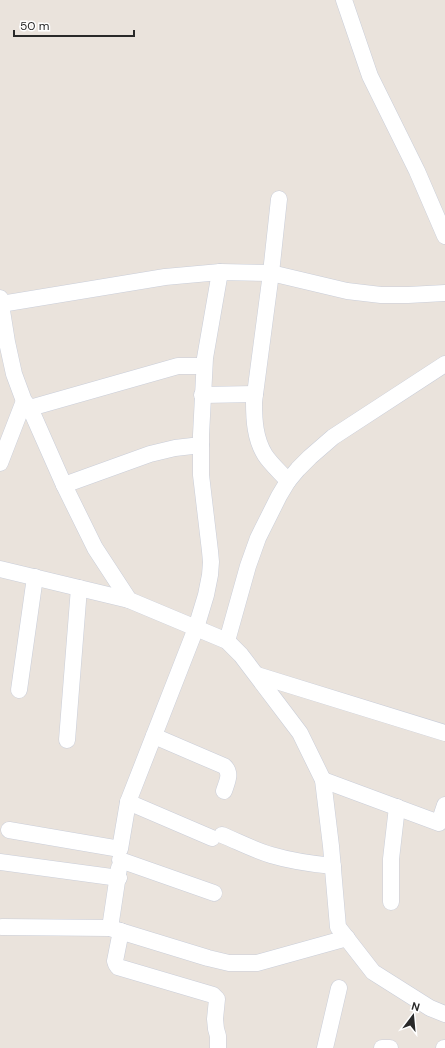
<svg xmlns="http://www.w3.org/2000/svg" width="445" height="1048" font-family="'DM Sans',sans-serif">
  <rect width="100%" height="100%" fill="#eae3dc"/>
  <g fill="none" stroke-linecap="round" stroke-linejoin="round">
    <g stroke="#caced9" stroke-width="17">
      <g id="street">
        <polyline points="344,0 370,76 417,171 445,236"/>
        <path d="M 279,199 L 271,273 L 254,402 C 254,420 255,439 265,455 C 270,463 281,473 288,481"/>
        <polyline points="0,298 7,342 14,374 24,401 30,408 64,485 95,548 129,600 227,641 241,655 300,733 323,780 331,846 338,927 373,972 430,1008 445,1014"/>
        <polyline points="1,304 165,277 220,272 271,273 347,291 381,295 408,295 445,293"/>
        <polyline points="202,395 255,394"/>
        <polyline points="30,408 178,366 204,366"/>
        <polyline points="0,463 24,401"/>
        <polyline points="64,485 150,454 175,448 201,445"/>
        <polyline points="0,569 129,600"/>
        <polyline points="227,641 248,566 258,538 279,496 288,481 298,469 310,457 333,437 445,364"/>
        <polyline points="257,675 445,733"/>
        <polyline points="19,690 35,577"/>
        <path d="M 154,736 L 224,766 C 232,773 227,782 224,791"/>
        <polyline points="67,740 79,588"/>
        <polyline points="323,780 439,823 445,805"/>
        <polyline points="128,802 212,838"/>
        <polyline points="9,830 120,849 128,802 196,628 206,595 210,575 211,562 210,551 201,475 201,435 205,358 220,272"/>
        <path d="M 222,835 C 239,842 254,850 271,855 C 291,861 312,864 333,866"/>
        <polyline points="120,860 214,893"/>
        <polyline points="0,862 119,878"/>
        <polyline points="391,902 391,859 397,807"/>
        <polyline points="2,927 110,928 208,958 229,963 257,963 347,938"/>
        <polyline points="110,928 119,868"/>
        <polyline points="121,931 115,961 116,964 118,967 213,995 217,999 215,1019 216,1029 218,1036 218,1048"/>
        <polyline points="325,1048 339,988"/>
        <polyline points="382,1048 390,1048"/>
        <polyline points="444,1048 445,1048"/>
      </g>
    </g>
    <use href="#street" stroke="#fff" stroke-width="16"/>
  </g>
  <g transform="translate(413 1016) rotate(16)" stroke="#ffffff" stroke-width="3" paint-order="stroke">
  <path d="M0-3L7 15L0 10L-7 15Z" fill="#292929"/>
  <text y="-6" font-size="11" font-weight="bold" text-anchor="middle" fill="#292929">N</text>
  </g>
  <path d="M14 30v6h120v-6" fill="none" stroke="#292929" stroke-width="2"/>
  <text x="20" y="30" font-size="12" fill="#292929" stroke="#ffffff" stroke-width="3" paint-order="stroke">50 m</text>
</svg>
